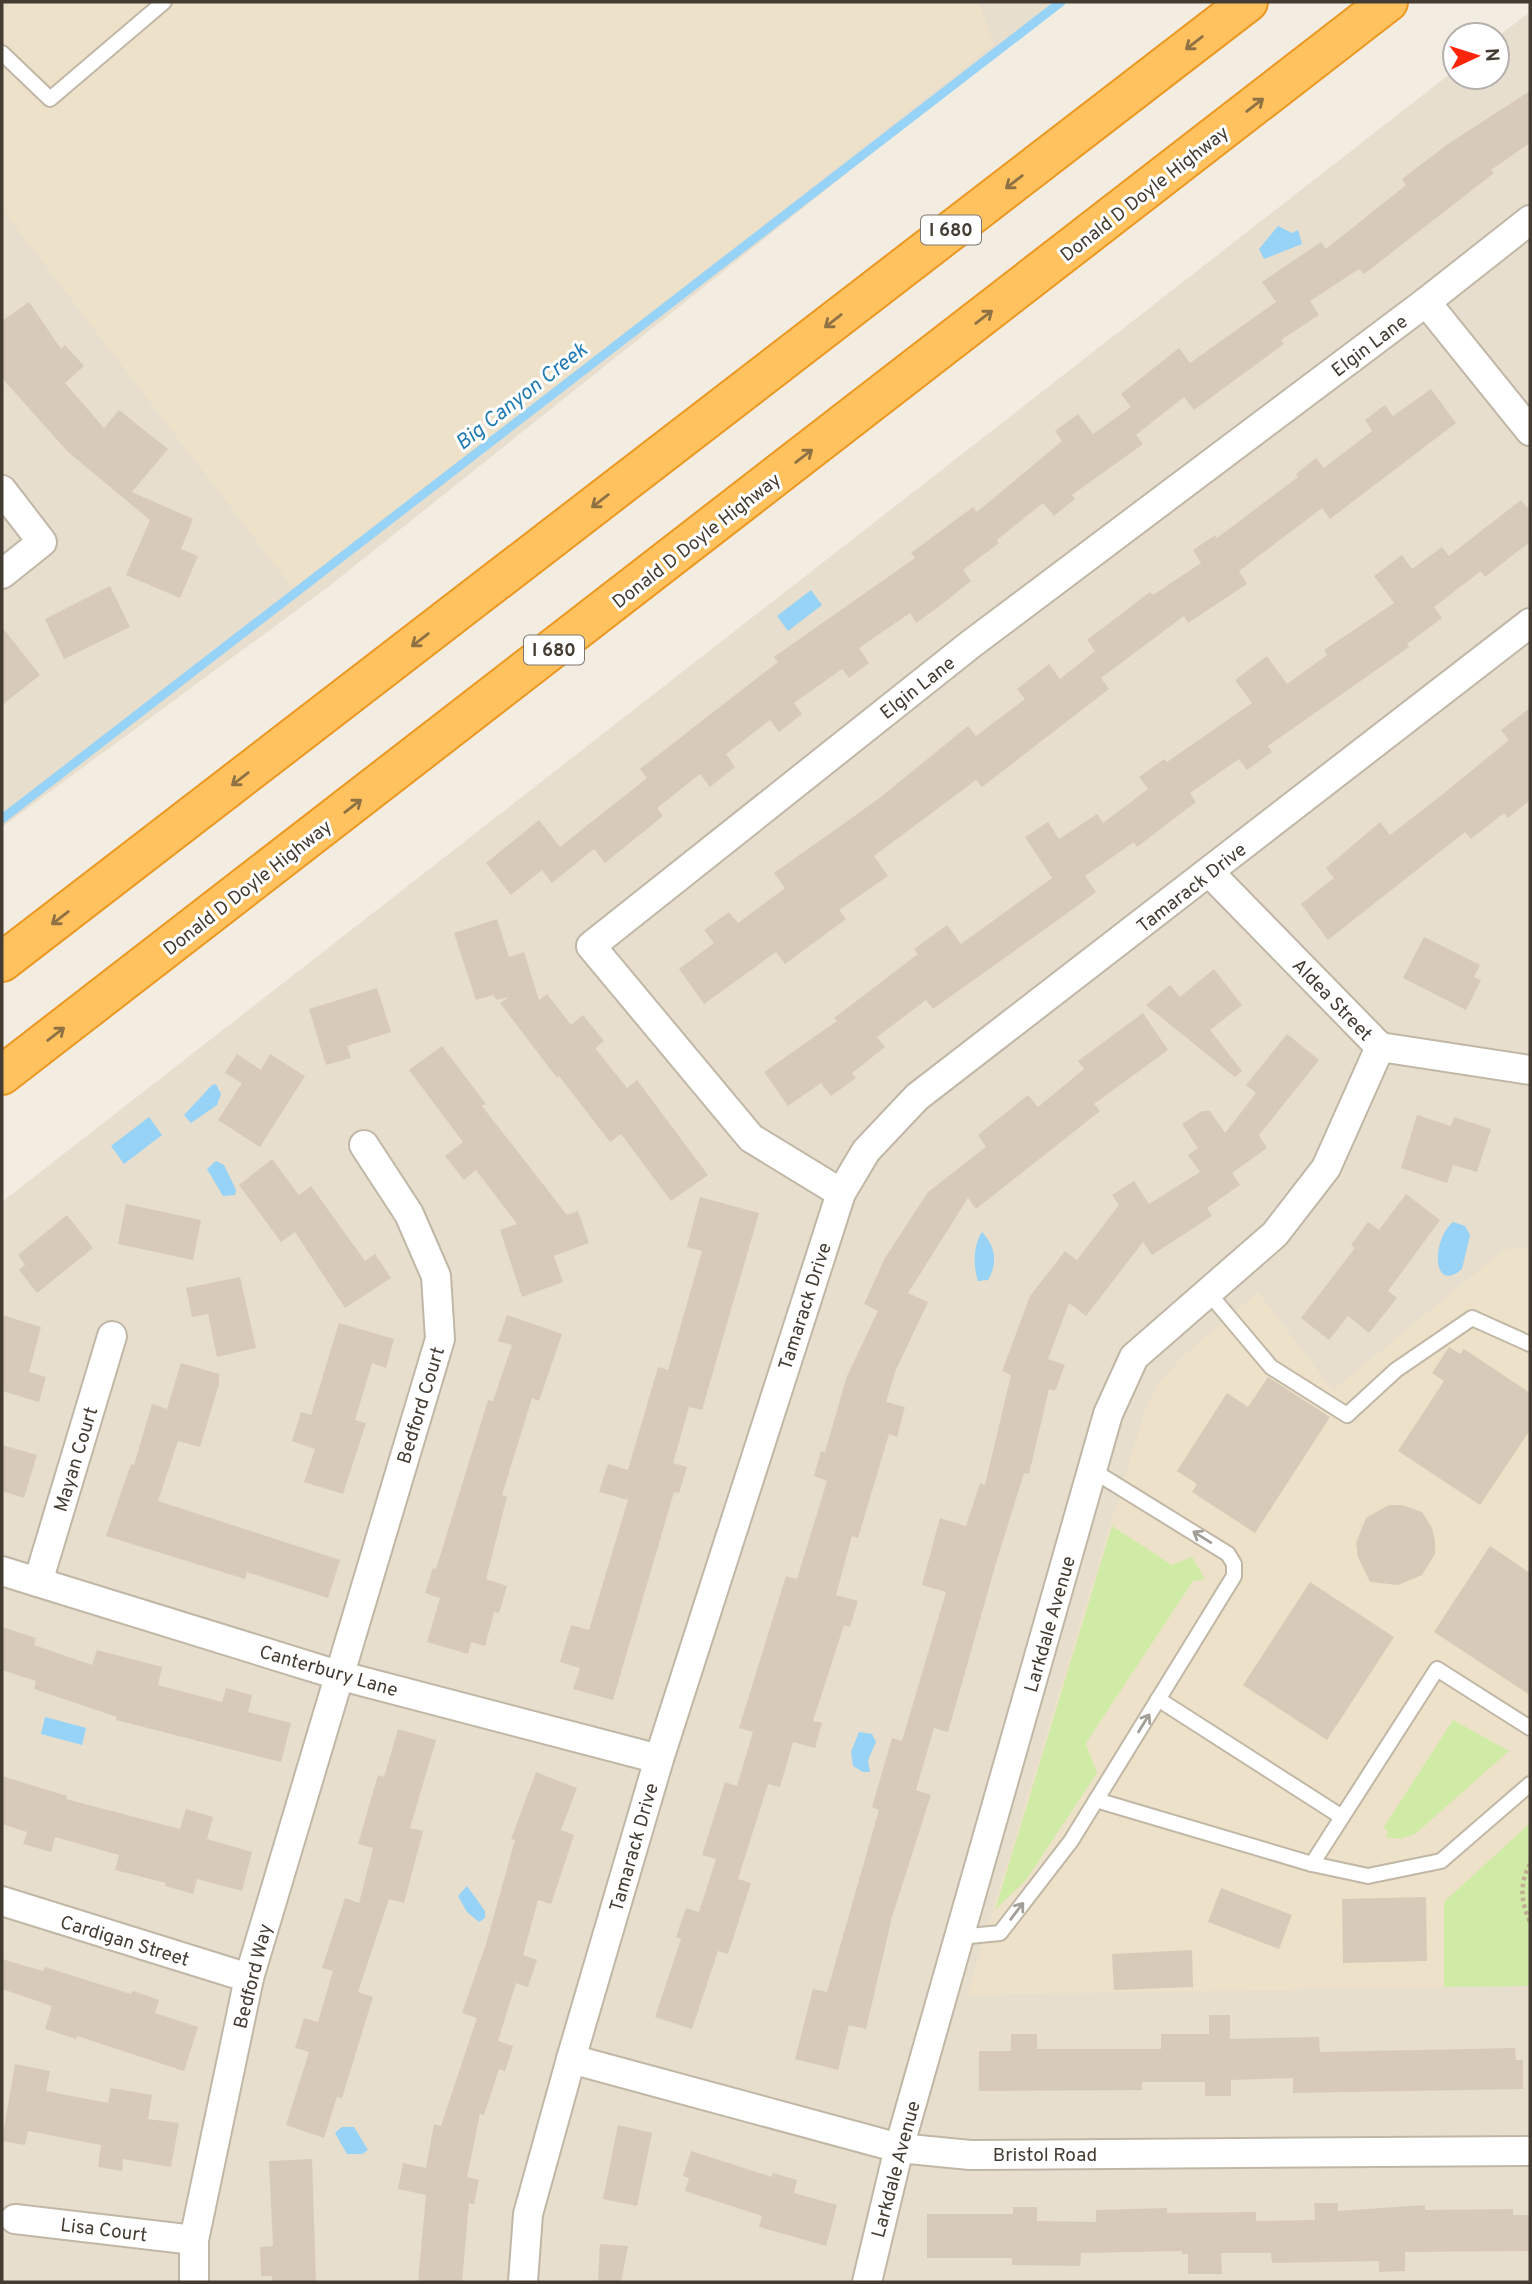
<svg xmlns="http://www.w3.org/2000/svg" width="1532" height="2284" font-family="Overpass,sans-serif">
  <rect width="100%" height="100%" fill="#f2ece1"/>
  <g fill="#e7dece">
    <polygon points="2,2 1061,2 328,587 2,827"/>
    <polygon points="1530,12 1530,2282 2,2282 2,1202 1455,70 1455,77 1497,77 1497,37"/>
  </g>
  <g fill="#ede1c9">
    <polygon points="2,2 979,2 994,44 295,591 2,209"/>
    <polygon points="1530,1248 1530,1823 1444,1902 1444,1987 967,1995 1144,1413 1156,1386 1184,1355 1258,1292 1333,1390 1505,1249"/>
  </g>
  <g fill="#cfeba5">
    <polygon points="1112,1526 1172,1565 1192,1557 1205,1579 1193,1581 1088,1740 1086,1744 1097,1773 1026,1880 995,1910"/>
    <polygon points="1453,1720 1509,1751 1415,1834 1400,1839 1386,1837 1388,1833 1384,1827"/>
    <polygon points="1530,1823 1530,1986 1444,1987 1444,1902"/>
  </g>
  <g fill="#96d3f6">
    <polygon points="1278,226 1292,233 1298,230 1302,244 1264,259 1259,249"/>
    <polygon points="811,590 822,605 788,631 777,616"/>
    <polygon points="216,1084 221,1094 217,1105 191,1123 184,1115 212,1085"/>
    <polygon points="149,1117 162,1135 124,1164 111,1146"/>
    <polygon points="216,1161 224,1165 236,1190 235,1195 223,1196 207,1169"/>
    <path d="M 1453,1222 L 1465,1226 L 1470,1235 L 1462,1269 C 1432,1295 1431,1240 1453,1222 Z"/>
    <path d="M 982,1232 C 994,1245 999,1261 988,1280 L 978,1281 C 973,1266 973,1246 982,1232 Z"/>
    <polygon points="45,1717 86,1728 82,1745 41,1734"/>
    <polygon points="859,1732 872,1734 876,1742 868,1760 870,1772 863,1772 853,1766 851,1752"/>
    <polygon points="467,1886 485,1911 485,1918 479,1922 467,1912 458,1896"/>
    <polygon points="342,2127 354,2127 368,2150 362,2154 347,2154 335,2133"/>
  </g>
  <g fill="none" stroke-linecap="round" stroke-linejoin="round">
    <polyline stroke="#96d3f6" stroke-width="9" points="2,819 1061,2"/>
  </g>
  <g fill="#d8cab9">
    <polygon points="1530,91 1530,143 1491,170 1494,173 1364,274 1359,269 1310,301 1319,315 1281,340 1284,344 1194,410 1184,397 1136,435 1143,444 1072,495 1075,499 1054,516 1043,503 997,540 999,543 963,570 971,581 937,608 916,623 910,613 859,648 869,663 849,678 842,669 794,703 802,714 779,732 770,720 726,754 735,767 710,787 700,774 657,808 663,816 605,863 594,849 552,883 542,870 511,895 486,863 539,820 560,847 647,778 640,769 778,662 774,657 915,558 911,553 973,507 977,512 1062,441 1055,431 1078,414 1093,434 1131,407 1121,394 1179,348 1190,363 1276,302 1262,282 1321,242 1326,249 1406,185 1402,179 1448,144"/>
    <polygon points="29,302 61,349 65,345 84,366 65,383 104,428 119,410 168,449 132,492 193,519 181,549 198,556 180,598 126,575 150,520 68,452 2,378 2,321"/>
    <polygon points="1431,389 1456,423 1330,519 1322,508 1239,571 1247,584 1188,623 1184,616 1101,678 1109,689 982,787 976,780 874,856 888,876 839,910 846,919 785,964 776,952 704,1004 679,969 714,943 704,930 729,912 738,923 785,888 774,873 877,800 968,726 976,736 1025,699 1017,689 1049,664 1060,679 1095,651 1087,640 1150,592 1153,595 1201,563 1193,550 1215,535 1217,538 1298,477 1296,474 1316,458 1324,468 1372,431 1365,420 1385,405 1393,416"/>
    <polygon points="1521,500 1530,511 1530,542 1485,577 1481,571 1434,607 1442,618 1407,644 1409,647 1268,746 1272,752 1247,770 1239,759 1190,793 1196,802 1137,847 1134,842 1085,876 1096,892 1062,917 933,1009 926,1000 877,1037 885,1047 852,1073 856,1078 831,1096 821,1083 788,1106 764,1072 837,1021 834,1018 918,954 914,949 947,925 961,944 1052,878 1025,837 1048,822 1059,839 1097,814 1103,823 1148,789 1139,777 1164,759 1167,762 1252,703 1235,680 1267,656 1287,684 1327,655 1324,650 1394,603 1374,576 1402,555 1412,569 1442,547 1449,556"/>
    <polygon points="110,586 130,627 64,659 45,619"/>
    <polygon points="2,627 40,675 2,705"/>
    <polygon points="1530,708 1530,800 1508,818 1504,813 1471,839 1465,832 1328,940 1301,904 1334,878 1326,868 1380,822 1390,835 1438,798 1509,740 1501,730"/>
    <polygon points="497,919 509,957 524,952 539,1000 547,994 571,1025 583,1015 604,1041 595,1048 627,1088 637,1080 708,1175 671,1201 621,1134 610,1142 559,1076 557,1078 500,1003 509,997 497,1000 493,995 476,1000 454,933"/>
    <polygon points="1424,937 1480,965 1474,977 1481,980 1466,1010 1403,978"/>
    <polygon points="1214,969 1242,1005 1210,1030 1242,1071 1235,1077 1146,1005 1170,985 1180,997"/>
    <polygon points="377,988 391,1032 347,1046 351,1058 326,1065 309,1009"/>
    <polygon points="1143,1013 1168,1050 1094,1104 1100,1111 976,1209 968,1198 908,1293 928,1302 895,1372 886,1402 905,1407 897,1437 889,1434 858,1538 852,1536 836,1595 858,1601 850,1627 844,1625 813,1721 822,1723 815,1748 793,1742 780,1787 768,1784 738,1879 751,1883 728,1954 718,1951 692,2029 655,2017 681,1939 676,1937 686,1908 699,1912 716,1859 702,1855 725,1782 737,1786 753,1732 739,1728 786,1576 797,1579 827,1481 814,1476 821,1451 825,1452 847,1376 878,1311 864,1304 885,1258 928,1192 986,1147 978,1135 1028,1095 1038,1107 1084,1069 1078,1061"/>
    <polygon points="1287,1034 1319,1060 1259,1135 1267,1148 1232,1173 1240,1185 1207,1208 1212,1216 1152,1255 1143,1242 1086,1316 1069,1303 1048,1359 1065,1365 1055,1391 1049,1389 1029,1474 1024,1473 996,1563 948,1732 934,1728 916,1790 931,1795 892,1917 866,2029 849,2025 838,2070 795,2059 813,1989 827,1992 879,1810 872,1807 892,1738 902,1741 946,1592 922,1585 940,1518 966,1526 980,1483 985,1485 1011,1375 1002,1371 1030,1296 1065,1251 1077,1260 1119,1205 1112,1195 1134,1181 1149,1204 1200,1172 1188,1155 1198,1148 1182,1124 1202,1111 1210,1111 1225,1133 1256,1093 1246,1085"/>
    <polygon points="442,1046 486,1104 482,1106 567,1215 578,1211 589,1243 554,1256 563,1282 522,1297 500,1230 517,1224 476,1170 464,1180 445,1156 463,1142 409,1070"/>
    <polygon points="237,1054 261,1070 270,1054 305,1076 260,1147 218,1120 242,1083 225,1073"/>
    <polygon points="1417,1115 1451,1126 1454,1117 1491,1129 1477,1172 1453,1165 1447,1183 1401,1168"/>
    <polygon points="272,1159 299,1195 311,1186 365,1261 375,1254 391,1278 345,1308 295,1232 281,1242 239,1185"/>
    <polygon points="1406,1194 1440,1220 1388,1291 1397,1298 1369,1333 1348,1316 1329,1340 1301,1318 1355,1248 1351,1245 1368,1222 1379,1230"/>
    <polygon points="700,1197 759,1213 702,1410 689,1407 673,1463 687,1467 679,1493 674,1492 613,1700 573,1689 580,1668 560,1662 571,1625 589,1630 628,1500 599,1492 608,1464 628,1470 658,1367 668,1370 702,1251 687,1247"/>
    <polygon points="126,1204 201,1220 193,1260 118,1244"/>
    <polygon points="67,1215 93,1248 37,1293 19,1270 25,1265 18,1255"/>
    <polygon points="240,1277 256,1348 217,1357 208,1314 192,1317 186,1288"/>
    <polygon points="2,1315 41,1327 29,1372 46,1377 39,1402 2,1391"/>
    <polygon points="507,1315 562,1334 539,1401 532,1398 502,1495 507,1497 486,1579 507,1586 499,1613 494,1612 485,1646 471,1642 468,1654 427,1642 440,1598 425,1593 433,1568 436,1569 488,1400 493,1401 512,1345 498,1341"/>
    <polygon points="339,1323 394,1339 386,1368 372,1363 355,1420 366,1423 343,1494 304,1482 315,1449 292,1441 301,1412 311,1415"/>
    <polygon points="1449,1347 1460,1354 1464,1349 1530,1393 1530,1430 1480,1505 1398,1451 1444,1381 1432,1373"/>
    <polygon points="181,1363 219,1374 219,1384 200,1447 178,1441 158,1501 340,1560 328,1598 247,1572 245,1579 106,1536 131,1464 134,1465 152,1404 167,1409"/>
    <polygon points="1268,1377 1330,1417 1255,1533 1192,1492 1197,1484 1177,1471 1227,1393 1248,1407"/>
    <polygon points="2,1445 37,1455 24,1498 2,1491"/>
    <polygon points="1389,1505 1402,1505 1422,1512 1432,1528 1435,1541 1435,1554 1422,1575 1398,1585 1370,1582 1358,1557 1356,1543 1366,1518"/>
    <polygon points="1490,1546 1530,1573 1530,1695 1434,1632"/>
    <polygon points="1310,1582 1394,1637 1327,1740 1243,1685"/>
    <polygon points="2,1627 36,1638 34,1645 92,1665 97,1650 162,1667 158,1685 222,1702 226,1688 252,1695 248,1712 291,1723 281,1762 116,1720 117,1717 34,1689 36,1681 2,1670"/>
    <polygon points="398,1729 436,1740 410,1828 423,1831 404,1903 389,1899 358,1992 373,1997 342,2098 337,2097 324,2138 286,2125 309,2052 295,2048 304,2018 318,2022 333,1971 322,1968 345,1898 359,1903 373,1848 358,1844 378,1775 384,1777"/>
    <polygon points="536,1772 577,1788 561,1830 574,1835 551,1904 538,1900 523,1955 537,1960 528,1987 516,1983 498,2041 513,2046 505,2071 499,2069 484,2115 480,2114 467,2177 479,2180 474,2204 469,2203 462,2282 418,2282 426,2195 398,2189 403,2163 426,2168 434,2124 441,2126 477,2018 462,2013 486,1944 515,1840 511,1839"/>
    <polygon points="2,1776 67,1796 66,1799 180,1829 186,1809 213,1817 207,1839 252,1852 242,1891 197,1879 193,1894 165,1886 166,1883 115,1870 119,1855 55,1837 51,1852 23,1844 27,1832 2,1824"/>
    <polygon points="1221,1888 1292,1915 1279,1949 1208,1922"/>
    <polygon points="1426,1897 1427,1961 1343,1963 1342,1899"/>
    <polygon points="1192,1950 1193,1987 1114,1990 1112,1954"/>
    <polygon points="2,1959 43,1971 45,1967 131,1994 133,1991 159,2000 155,2013 198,2027 184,2071 77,2036 76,2039 45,2029 52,2006 2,1989"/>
    <polygon points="1209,2015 1230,2015 1230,2039 1319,2037 1320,2052 1515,2048 1516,2060 1523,2060 1523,2089 1293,2093 1293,2078 1231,2080 1231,2096 1205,2096 1205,2082 1142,2082 1142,2090 979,2091 979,2051 1011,2051 1011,2034 1037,2034 1037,2049 1161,2049 1161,2034 1209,2034"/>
    <polygon points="15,2064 50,2071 46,2091 108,2103 111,2088 152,2095 148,2119 179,2123 171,2167 123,2159 122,2171 98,2167 101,2145 28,2131 25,2145 2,2141"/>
    <polygon points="618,2125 652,2133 637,2206 603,2199"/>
    <polygon points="691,2151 772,2177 773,2173 797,2180 794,2193 837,2205 826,2246 759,2227 762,2216 685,2191 689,2178 683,2176"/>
    <polygon points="312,2159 316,2282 272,2282 272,2276 261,2276 260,2247 273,2246 269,2161"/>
    <polygon points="1314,2203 1338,2203 1338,2211 1425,2205 1425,2210 1513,2209 1513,2215 1530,2215 1530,2251 1405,2252 1405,2271 1379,2272 1379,2261 1272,2263 1271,2253 1221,2253 1222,2274 1188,2274 1188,2254 1182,2254 1182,2251 1081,2253 1080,2266 1012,2265 1012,2258 927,2258 927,2214 1013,2214 1013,2207 1037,2207 1037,2221 1096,2222 1096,2210 1167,2208 1167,2213 1256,2212 1256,2221 1315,2220"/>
    <polygon points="600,2244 628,2246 621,2282 598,2282"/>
  </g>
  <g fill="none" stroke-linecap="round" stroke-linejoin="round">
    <g stroke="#c1b7a6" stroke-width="18">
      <g id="lane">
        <polyline points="2,53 50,99 164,2"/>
        <polyline points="1207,1291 1271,1367 1347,1415 1396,1370 1472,1318 1530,1344"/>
        <polyline points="1158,1699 1342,1817"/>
        <polyline points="1096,1800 1312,1864 1368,1876 1441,1861 1530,1784"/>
        <polyline points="1312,1864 1437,1669 1530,1728"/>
        <polyline points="959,1937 1000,1933 1071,1841 1234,1576 1234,1564 1228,1554 1092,1470"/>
      </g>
    </g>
    <g stroke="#c1b7a6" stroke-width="32">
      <g id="street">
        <polyline points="1426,302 1530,431"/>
        <polyline points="2,490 42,542 2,574"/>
        <polyline points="1210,873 1380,1047 1530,1070"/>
        <polyline points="841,1193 751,1138 591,946 971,644 1426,302 1530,220"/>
        <polyline points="2,1571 338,1675 659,1759"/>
        <polyline points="38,1582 112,1336"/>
        <polyline points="2,1901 249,1978"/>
        <polyline points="571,2059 899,2148 970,2155 1530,2151"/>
        <polyline points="15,2219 194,2240"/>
        <polyline points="194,2282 194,2240 249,1978 440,1339 436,1276 409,1214 364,1145"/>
        <polyline points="523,2282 528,2214 571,2059 659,1759 841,1193 866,1151 917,1097 1530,623"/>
        <polyline points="867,2282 899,2148 1108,1414 1134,1357 1275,1234 1326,1168 1380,1047"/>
      </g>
    </g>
    <g stroke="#eb9822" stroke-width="42">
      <g id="highway">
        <polyline points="2,962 1248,2"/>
        <polyline points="2,1075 1388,2"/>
      </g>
    </g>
    <path stroke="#c1af93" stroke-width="4.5" stroke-dasharray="3.5 3.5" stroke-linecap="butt" d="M 1530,1864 C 1519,1884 1521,1902 1530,1922"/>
    <use href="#lane" stroke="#fff" stroke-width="14"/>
    <use href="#street" stroke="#fff" stroke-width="28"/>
    <use href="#highway" stroke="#ffc25f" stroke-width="38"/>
  </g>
  <defs><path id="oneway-shaft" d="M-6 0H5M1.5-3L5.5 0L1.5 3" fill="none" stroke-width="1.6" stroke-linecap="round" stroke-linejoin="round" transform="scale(1.75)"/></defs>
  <g stroke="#8f7244">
    <use href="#oneway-shaft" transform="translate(1194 43) rotate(142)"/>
    <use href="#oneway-shaft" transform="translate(1255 105) rotate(-38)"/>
    <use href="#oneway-shaft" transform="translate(1014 182) rotate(142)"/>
    <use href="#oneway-shaft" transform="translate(984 317) rotate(-38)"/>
    <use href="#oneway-shaft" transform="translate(833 321) rotate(142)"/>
    <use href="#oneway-shaft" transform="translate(804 456) rotate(-38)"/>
    <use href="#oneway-shaft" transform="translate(600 501) rotate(142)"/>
    <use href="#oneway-shaft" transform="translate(420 640) rotate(142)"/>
    <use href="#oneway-shaft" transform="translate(240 779) rotate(142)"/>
    <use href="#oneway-shaft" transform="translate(353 806) rotate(-38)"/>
    <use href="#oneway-shaft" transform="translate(60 918) rotate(142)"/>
    <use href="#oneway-shaft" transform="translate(56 1034) rotate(-38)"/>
  </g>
  <g stroke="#a29e98">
    <use href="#oneway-shaft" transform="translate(1202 1537) rotate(-148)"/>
    <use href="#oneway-shaft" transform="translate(1144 1723) rotate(-58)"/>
    <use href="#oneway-shaft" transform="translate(1017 1911) rotate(-53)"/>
  </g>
  <g text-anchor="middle" stroke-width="6" stroke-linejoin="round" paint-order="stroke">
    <g fill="#fff" stroke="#7c7670" stroke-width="2">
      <rect x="921" y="215.5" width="60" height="29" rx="5"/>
      <rect x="524" y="635.5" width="60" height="29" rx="5"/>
    </g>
    <g font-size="18" font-weight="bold" fill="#443c32">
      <text x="951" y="236">I 680</text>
      <text x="554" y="656">I 680</text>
    </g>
    <g font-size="19" fill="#443c32" stroke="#fff">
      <text transform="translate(1144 193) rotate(-38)" y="7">Donald D Doyle Highway</text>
      <text transform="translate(1369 345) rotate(-37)" y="7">Elgin Lane</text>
      <text transform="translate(696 540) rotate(-38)" y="7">Donald D Doyle Highway</text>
      <text transform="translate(917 687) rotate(-38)" y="7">Elgin Lane</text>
      <text transform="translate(247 887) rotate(-38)" y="7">Donald D Doyle Highway</text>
      <text transform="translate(1191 887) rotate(-38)" y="7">Tamarack Drive</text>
      <text transform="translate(1333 999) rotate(46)" y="7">Aldea Street</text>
      <text transform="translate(804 1306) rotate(-72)" y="7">Tamarack Drive</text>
      <text transform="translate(420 1405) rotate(-73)" y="7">Bedford Court</text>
      <text transform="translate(75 1459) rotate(-73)" y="7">Mayan Court</text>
      <text transform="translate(1049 1624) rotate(-74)" y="7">Larkdale Avenue</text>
      <text transform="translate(329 1670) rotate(16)" y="7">Canterbury Lane</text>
      <text transform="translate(633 1847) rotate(-74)" y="7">Tamarack Drive</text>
      <text transform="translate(125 1940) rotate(17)" y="7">Cardigan Street</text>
      <text transform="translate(252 1976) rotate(-76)" y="7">Bedford Way</text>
      <text x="1045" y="2161">Bristol Road</text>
      <text transform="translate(895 2169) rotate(-75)" y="7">Larkdale Avenue</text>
      <text transform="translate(104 2229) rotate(7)" y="7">Lisa Court</text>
    </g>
    <g font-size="21" font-style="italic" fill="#217ab0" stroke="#fff">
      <text transform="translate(521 396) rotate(-38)" y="7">Big Canyon Creek</text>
    </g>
  </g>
  <rect width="1532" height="2284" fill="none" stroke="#443c32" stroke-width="7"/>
  <g transform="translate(1476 56) rotate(86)"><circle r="33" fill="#ffffff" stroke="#b4b1ad" stroke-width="2"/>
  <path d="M0-5L12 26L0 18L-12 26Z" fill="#ff250b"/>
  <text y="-10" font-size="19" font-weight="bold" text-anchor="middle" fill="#443c32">N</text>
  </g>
</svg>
